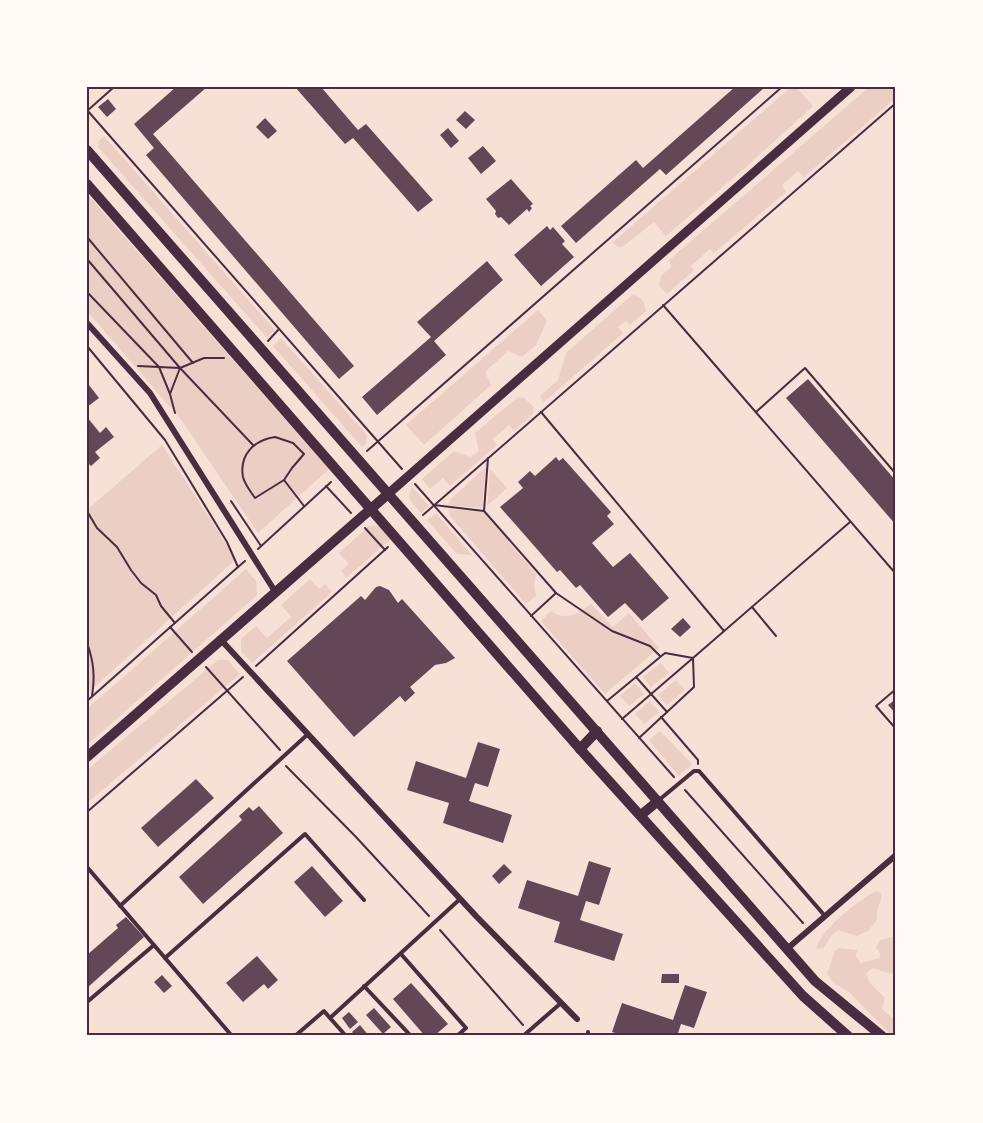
<svg xmlns="http://www.w3.org/2000/svg" width="983" height="1123" font-family="'IBM Plex Sans',sans-serif">
  <rect width="100%" height="100%" fill="#f7e1d7"/>
  <g fill="#ebcfc5">
    <polygon points="791,87 796,87 813,106 746,167 666,236 654,222 624,246 619,247 612,243"/>
    <polygon points="869,87 896,87 896,98 804,177 798,171 782,185 786,192 714,253 710,249 691,266 694,270 667,294 659,286 661,276 672,266 668,261"/>
    <polygon points="104,136 275,330 267,338 98,147 99,141"/>
    <polygon points="87,194 329,469 258,533 182,421 87,311"/>
    <path d="M 632,295 C 642,297 644,301 646,311 L 630,325 L 626,321 L 618,327 L 623,333 L 544,402 L 540,396 L 558,380 L 566,353 Z"/>
    <polygon points="538,310 547,321 536,345 522,357 508,351 485,372 491,385 424,445 406,425"/>
    <polygon points="281,338 367,435 366,444 362,447 273,346"/>
    <polygon points="518,397 524,398 534,407 533,414 514,431 509,425 493,439 497,445 450,486 443,478 430,489 422,479 454,451 470,457 479,451 475,433"/>
    <polygon points="162,445 236,559 90,691 87,688 87,510"/>
    <polygon points="486,467 482,508 448,505 451,499"/>
    <polygon points="490,469 507,488 487,506"/>
    <polygon points="412,487 429,506 421,513 411,502 409,496"/>
    <polygon points="448,509 483,512 536,574 534,584 536,596 526,604 450,516"/>
    <polygon points="436,513 472,555 457,554 427,520"/>
    <polygon points="374,525 380,527 391,539 346,578 341,571 349,564 339,553 369,526"/>
    <polygon points="246,569 256,581 257,595 87,745 87,709"/>
    <polygon points="310,579 319,589 325,584 332,592 252,663 241,651 241,639 256,626 267,638 291,617 281,605"/>
    <path d="M 591,604 L 613,627 L 629,613 L 659,648 L 605,694 L 541,621 L 551,611 C 566,622 578,613 591,604 Z"/>
    <polygon points="218,660 228,660 240,674 87,803 87,770"/>
    <polygon points="661,663 669,673 651,687 643,677"/>
    <polygon points="676,680 685,690 667,705 658,695"/>
    <polygon points="635,683 644,694 629,706 620,696"/>
    <polygon points="650,701 659,712 644,724 635,714"/>
    <polygon points="660,731 692,764 679,776 649,740"/>
    <path d="M 876,891 L 881,893 C 883,902 875,909 877,920 L 868,931 L 857,936 L 838,930 L 832,935 L 823,948 L 816,949 C 820,930 860,899 876,891 Z"/>
    <polygon points="892,937 896,939 895,973 891,974 872,968 866,974 870,983 885,998 882,1009 896,1021 896,1036 888,1032 849,992 834,983 827,974 835,951 838,948 857,950 856,957 861,963 880,958 880,954 876,947 880,940"/>
  </g>
  <g fill="#644757">
    <polygon points="176,87 207,87 153,134 354,366 339,379 146,155 154,148 134,124"/>
    <polygon points="295,87 321,87 358,130 366,124 433,200 418,212 353,138 345,144"/>
    <polygon points="735,87 765,87 666,175 660,169 576,243 561,226 636,160 643,168"/>
    <polygon points="108,99 116,109 107,117 98,107"/>
    <polygon points="465,111 475,120 466,129 456,120"/>
    <polygon points="265,118 277,131 268,139 256,127"/>
    <polygon points="448,128 459,141 451,148 440,135"/>
    <polygon points="483,146 496,161 481,174 468,158"/>
    <polygon points="511,179 533,204 530,206 532,208 529,212 527,209 509,225 501,217 498,218 495,214 496,211 486,199"/>
    <polygon points="547,226 550,230 553,227 565,241 562,244 574,257 541,286 514,255"/>
    <polygon points="487,261 503,280 434,341 446,355 377,415 362,397 431,337 417,322"/>
    <polygon points="808,379 896,481 896,525 786,398"/>
    <polygon points="89,385 99,398 87,407 87,387"/>
    <polygon points="87,417 100,433 106,427 114,437 95,452 100,458 91,466 87,462"/>
    <polygon points="556,457 559,461 563,458 611,512 607,516 614,524 592,543 613,567 630,553 669,598 642,621 625,603 608,617 580,585 576,588 560,570 557,572 500,507 523,488 518,482 530,471 535,476"/>
    <polygon points="380,586 389,590 398,603 402,599 455,658 446,663 435,665 410,687 415,693 405,702 400,696 354,737 287,661 361,596 365,600 376,587"/>
    <polygon points="683,618 691,627 680,637 671,629"/>
    <polygon points="896,699 896,714 888,705"/>
    <polygon points="478,742 500,749 488,787 475,783 469,801 512,815 503,843 443,823 449,803 407,790 416,761 466,778"/>
    <polygon points="196,779 214,798 158,847 141,828"/>
    <polygon points="259,806 283,833 203,904 179,877 242,820 239,816 249,807 253,811"/>
    <polygon points="589,861 611,868 599,905 586,901 580,920 623,934 614,961 554,942 560,922 518,908 527,880 578,896"/>
    <polygon points="504,864 512,872 499,884 492,876"/>
    <polygon points="312,866 343,901 325,917 294,882"/>
    <polygon points="126,917 144,937 87,988 87,955 118,928 116,925"/>
    <polygon points="257,956 278,980 268,989 264,984 243,1002 226,983"/>
    <polygon points="662,974 679,974 679,983 661,983"/>
    <polygon points="162,975 172,986 164,993 154,982"/>
    <polygon points="411,983 448,1024 434,1036 425,1036 393,999"/>
    <polygon points="685,985 707,992 694,1028 681,1024 677,1036 625,1036 612,1032 622,1003 673,1020"/>
    <polygon points="374,1008 391,1027 383,1034 366,1015"/>
    <polygon points="349,1012 358,1022 350,1029 342,1018"/>
    <polygon points="360,1025 369,1036 356,1036 352,1032"/>
  </g>
  <g fill="none" stroke-linecap="round" stroke-linejoin="round">
    <g stroke="#4a2c40" stroke-width="2">
      <polyline points="87,110 402,469"/>
      <polyline points="87,111 114,87"/>
      <polyline points="87,237 193,363"/>
      <polyline points="87,259 180,368 253,445"/>
      <polyline points="87,292 159,367 138,366"/>
      <polyline points="663,305 896,574"/>
      <polyline points="268,341 278,330"/>
      <polyline points="87,346 165,440 227,542 238,567 87,701"/>
      <polyline points="170,394 159,367 180,368"/>
      <polyline points="541,412 724,631"/>
      <polyline points="756,412 805,368 896,474"/>
      <polyline points="175,413 170,394 180,368 204,358 224,358"/>
      <path d="M 275,437 L 293,443 L 304,454 L 292,468 L 284,480 L 255,498 C 251,492 245,485 243,477 C 239,455 254,440 275,437 Z"/>
      <polyline points="367,451 782,87"/>
      <polyline points="284,480 304,506"/>
      <polyline points="415,484 674,777"/>
      <polyline points="326,486 351,513"/>
      <polyline points="231,501 261,546"/>
      <polyline points="434,505 484,511 556,593 612,631 650,646 660,656"/>
      <polyline points="87,511 97,528 117,547 131,570 141,583 156,595 161,606 175,623"/>
      <polyline points="484,511 488,458"/>
      <polyline points="423,515 896,103"/>
      <polyline points="365,528 385,550"/>
      <polyline points="258,549 331,482"/>
      <polyline points="238,567 245,561"/>
      <polyline points="752,607 776,636"/>
      <polyline points="531,616 556,593"/>
      <polyline points="170,627 192,652"/>
      <path d="M 87,643 C 94,662 95,677 92,696"/>
      <polyline points="256,666 388,547"/>
      <polyline points="206,667 280,750"/>
      <polyline points="636,677 667,712"/>
      <polyline points="896,689 876,706 896,729"/>
      <polyline points="607,701 665,653 693,658 850,522"/>
      <polyline points="661,717 698,760 698,764"/>
      <polyline points="622,719 693,658"/>
      <polyline points="639,738 694,687 693,658"/>
      <polyline points="286,766 356,837 429,916"/>
      <polyline points="685,790 803,923"/>
      <polyline points="87,812 243,677"/>
      <polyline points="440,930 523,1025"/>
    </g>
    <g stroke="#4a2c40" stroke-width="4">
      <polyline points="659,800 694,771 699,771 825,916"/>
      <polyline points="87,867 232,1036"/>
      <polyline points="120,906 308,734"/>
      <polyline points="401,954 466,1028 457,1036"/>
      <polyline points="165,958 305,834 364,900"/>
      <polyline points="364,986 411,1036"/>
      <polyline points="87,1002 154,945"/>
      <polyline points="330,1018 346,1036"/>
      <polyline points="295,1036 324,1011 330,1018 460,899"/>
      <polyline points="523,1036 561,1003"/>
      <polyline points="588,1036 588,1032"/>
    </g>
    <g stroke="#4a2c40" stroke-width="6">
      <polyline points="87,323 150,393 276,593"/>
      <polyline points="221,640 476,916 577,1019"/>
      <polyline points="788,948 896,855"/>
    </g>
    <polyline stroke="#4a2c40" stroke-width="9" points="388,494 851,87"/>
    <g stroke="#4a2c40" stroke-width="10">
      <polyline points="87,150 815,981 882,1036"/>
      <polyline points="87,184 580,749 803,996 848,1036"/>
      <polyline points="580,749 597,731"/>
      <polyline points="87,757 388,494"/>
      <polyline points="641,815 658,801"/>
    </g>
  </g>
  <rect width="983" height="1123" fill="none" stroke="#fffaf5" stroke-width="177"/>
  <rect x="88" y="88" width="806" height="946" fill="none" stroke="#4a2c40" stroke-width="2"/>
</svg>
